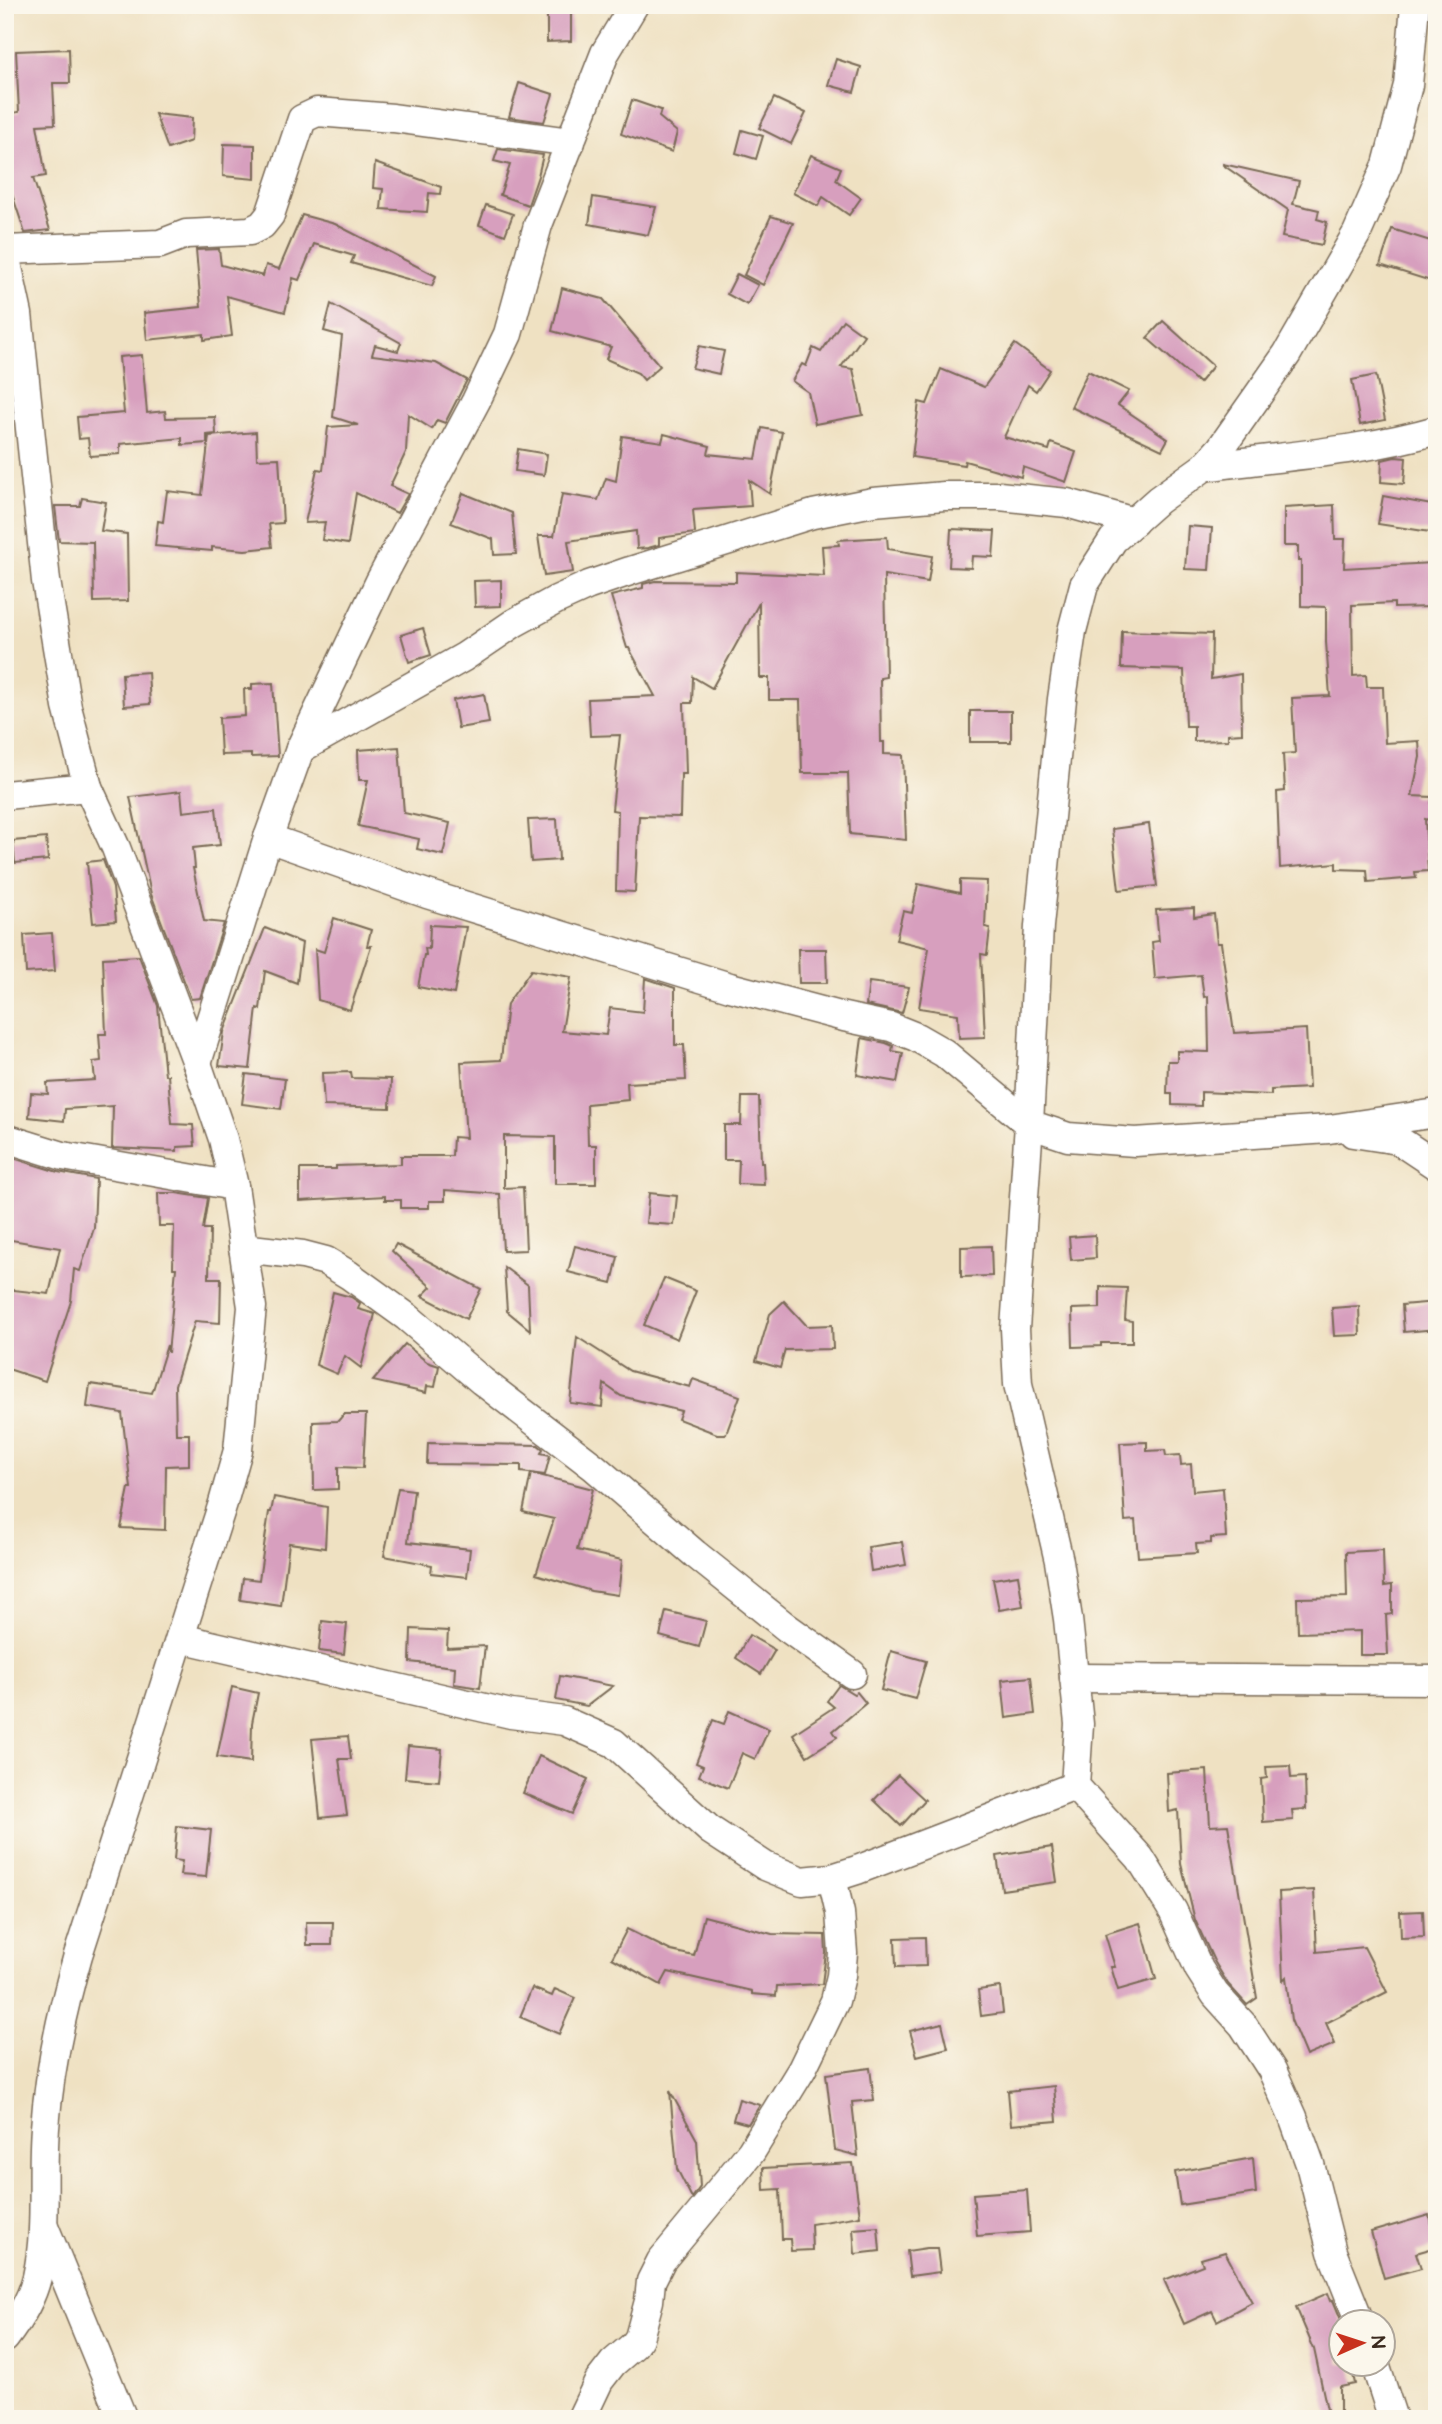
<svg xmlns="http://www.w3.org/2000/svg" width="1442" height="2424" font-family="'Architects Daughter',sans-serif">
  <rect width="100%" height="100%" fill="#fbf7ec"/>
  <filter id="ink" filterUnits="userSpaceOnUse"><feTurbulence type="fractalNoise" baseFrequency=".0143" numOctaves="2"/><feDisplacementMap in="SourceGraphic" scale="14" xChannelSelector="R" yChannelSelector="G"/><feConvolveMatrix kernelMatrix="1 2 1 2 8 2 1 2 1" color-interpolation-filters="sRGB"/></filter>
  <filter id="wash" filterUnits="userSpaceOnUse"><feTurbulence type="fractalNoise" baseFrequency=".00686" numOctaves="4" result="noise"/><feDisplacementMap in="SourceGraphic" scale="28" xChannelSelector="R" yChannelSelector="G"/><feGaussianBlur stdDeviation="1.57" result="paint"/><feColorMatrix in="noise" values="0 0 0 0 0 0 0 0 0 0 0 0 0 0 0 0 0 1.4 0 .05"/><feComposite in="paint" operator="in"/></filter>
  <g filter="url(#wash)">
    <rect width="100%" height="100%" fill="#efe1c2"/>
    <g id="blocks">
      <g fill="#d79fbe">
        <polygon points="547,5 571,5 571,41 547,42"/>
        <polygon points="69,49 70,83 53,83 55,124 37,125 46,176 33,178 50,230 25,233 8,182 5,165 5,114 19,112 16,51"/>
        <polygon points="836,59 861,67 854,92 828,85"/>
        <polygon points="519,83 553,94 544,122 509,117"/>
        <polygon points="774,98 806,113 791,144 759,128"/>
        <polygon points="632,100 661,110 659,117 677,132 672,152 621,134"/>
        <polygon points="155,114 192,118 191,141 168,149"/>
        <polygon points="742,130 763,136 756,159 736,153"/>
        <polygon points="224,144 255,145 255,179 223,176"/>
        <polygon points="498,149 543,155 538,176 528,205 500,195 510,165 494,161"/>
        <polygon points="811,155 841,168 836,180 861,198 849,215 823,197 818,206 793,193"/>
        <polygon points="375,163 441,187 440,194 429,193 427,212 381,209 383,189 373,188"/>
        <polygon points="1223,164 1299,181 1293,204 1319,210 1317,219 1327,222 1322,245 1282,237 1288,210 1223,165"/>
        <polygon points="593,197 656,207 648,235 589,224"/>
        <polygon points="486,205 513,214 505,235 479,225"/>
        <polygon points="302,215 335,224 436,276 432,286 351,263 354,256 314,244 299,280 293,278 285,312 227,296 232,336 204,340 204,334 147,340 144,313 201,307 196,250 219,249 221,265 263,276 266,265 279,269"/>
        <polygon points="771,216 793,223 763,285 744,275"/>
        <polygon points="1392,229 1437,243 1437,283 1380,265"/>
        <polygon points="737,274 758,285 747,305 727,294"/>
        <polygon points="562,288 603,299 660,366 644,380 638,373 606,359 611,347 552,331"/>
        <polygon points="331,304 401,343 398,351 375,345 372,355 436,363 467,380 445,423 437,420 432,429 408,414 406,452 390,486 408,494 397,513 356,493 348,544 322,540 325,522 305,523 317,469 323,470 328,427 358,425 333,417 342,336 324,331"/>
        <polygon points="843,320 864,335 841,367 853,369 863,415 815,424 808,392 792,381 802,364 806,366 813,348 821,352"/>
        <polygon points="1163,321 1213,366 1199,383 1147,338"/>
        <polygon points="1015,344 1050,370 1036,391 1028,385 1004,437 1049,450 1051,443 1076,452 1066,482 1023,467 1021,477 965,461 964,465 912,457 919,402 927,404 941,369 984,387"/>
        <polygon points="699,346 724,351 719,374 692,368"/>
        <polygon points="142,355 147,413 165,411 166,418 215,417 216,434 207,435 207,443 182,445 182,438 120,444 120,454 90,456 88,438 79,439 77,417 124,413 119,357"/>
        <polygon points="1088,371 1129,391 1118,405 1168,439 1162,450 1071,407"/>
        <polygon points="1376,375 1385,420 1360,425 1352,380"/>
        <polygon points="762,428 782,432 770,494 749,480 751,506 693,510 695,533 659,538 659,545 648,548 637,549 636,531 568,541 573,572 544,576 538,536 554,536 562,494 598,500 606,478 616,481 622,436 662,442 664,434 710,446 708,454 756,459"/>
        <polygon points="256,432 257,459 279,458 283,523 269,524 272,547 245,550 212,547 212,551 155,546 158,521 163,522 167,491 202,495 209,436"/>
        <polygon points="518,449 547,454 544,475 515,471"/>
        <polygon points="1395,457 1406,458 1404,484 1381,482 1382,460"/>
        <polygon points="463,493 512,513 516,554 494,555 493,539 451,523"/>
        <polygon points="1383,496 1437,506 1437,533 1378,524"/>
        <polygon points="82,498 106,502 101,531 127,534 128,601 94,602 93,542 59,541 55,506 80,506"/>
        <polygon points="1334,505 1335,539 1345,539 1344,568 1432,563 1432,607 1394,608 1394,603 1352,605 1353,676 1366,675 1367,687 1383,687 1385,743 1419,741 1420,757 1412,796 1432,797 1430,820 1425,819 1428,871 1415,872 1416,878 1368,882 1367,870 1336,869 1336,863 1280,868 1277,792 1285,791 1283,754 1295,753 1292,698 1330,696 1326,642 1326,607 1301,606 1301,561 1298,561 1298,546 1284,546 1284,508"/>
        <polygon points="1188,526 1212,528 1209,570 1185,569"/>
        <polygon points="951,529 995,531 993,557 972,556 971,568 949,567"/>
        <polygon points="887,537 888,549 932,556 928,582 884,575 886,677 880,678 881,742 884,742 884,754 903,755 906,840 850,834 848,773 802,773 800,700 769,700 769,678 760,678 759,603 712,688 693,677 692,703 684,703 686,774 681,774 680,817 639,816 635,892 616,891 618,811 612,810 620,735 590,736 588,699 655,696 629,648 627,648 611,596 643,588 643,584 655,581 736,582 736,572 824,576 822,546 839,545 838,540"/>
        <polygon points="501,580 501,606 475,607 474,581"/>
        <polygon points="423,628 431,655 409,662 401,635"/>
        <polygon points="1122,631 1212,634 1211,679 1241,674 1242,733 1228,734 1228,740 1194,741 1194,726 1186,726 1184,670 1121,668"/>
        <polygon points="148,672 150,704 124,706 122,674"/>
        <polygon points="273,683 278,756 251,757 251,754 221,755 219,718 245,716 244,689 252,689 252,684"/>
        <polygon points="484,694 489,723 458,728 453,700"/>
        <rect x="970" y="711" width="41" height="31"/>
        <polygon points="399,747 404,813 450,823 443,855 417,849 419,839 358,826 368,780 359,780 358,750"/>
        <polygon points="181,791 183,812 216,808 220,845 193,848 195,868 193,868 204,921 224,923 200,998 191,999 151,894 130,797"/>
        <polygon points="557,819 559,860 531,862 528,820"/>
        <polygon points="1149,824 1157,886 1119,890 1112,829"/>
        <polygon points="46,838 48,860 15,863 13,841"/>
        <polygon points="103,860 113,888 116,921 93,923 87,862"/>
        <polygon points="960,880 987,881 985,927 990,928 987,955 981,954 985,1037 959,1038 958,1014 919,1008 929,948 896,940 903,911 912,913 918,884 960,893"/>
        <polygon points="1194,908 1194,917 1214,914 1217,943 1221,943 1234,1033 1306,1029 1309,1088 1271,1090 1271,1095 1201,1092 1201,1106 1172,1105 1172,1094 1167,1094 1168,1061 1177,1061 1177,1051 1209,1052 1208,996 1204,997 1201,975 1155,979 1152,942 1159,941 1156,910"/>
        <polygon points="334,918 371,930 367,946 371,946 350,1010 318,1000 315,949 324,952"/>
        <polygon points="430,925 466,927 454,994 418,987 424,955 426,955 425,948 429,949"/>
        <polygon points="265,928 302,943 297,983 265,971 260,1009 257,1008 250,1069 219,1066 224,1032"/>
        <polygon points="52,933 55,971 26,973 24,935"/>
        <polygon points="798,949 826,949 827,983 799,983"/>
        <polygon points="139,956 158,1006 165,1075 168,1075 172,1124 193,1125 195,1146 177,1147 177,1151 112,1148 113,1106 65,1109 64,1121 29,1117 31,1093 48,1094 47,1083 95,1080 93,1062 101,1061 99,1034 106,1034 103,958"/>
        <polygon points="531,970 571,977 562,1031 606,1035 610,1008 643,1012 645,978 675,988 675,1045 684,1045 686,1080 627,1083 628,1100 587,1104 588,1145 596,1145 596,1184 555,1184 555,1137 504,1136 504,1188 523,1187 526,1250 503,1251 500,1194 445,1190 445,1201 429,1201 429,1208 401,1208 401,1200 385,1200 385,1196 300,1201 300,1169 336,1169 336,1166 401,1164 401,1156 452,1156 453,1137 466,1138 461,1062 501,1060 507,1004"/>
        <polygon points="869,982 909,987 902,1013 866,1005"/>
        <polygon points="862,1038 886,1043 893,1046 892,1051 903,1053 897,1082 857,1075"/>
        <polygon points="351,1072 352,1078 391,1079 390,1108 324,1106 322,1073"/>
        <polygon points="246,1074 285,1079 281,1109 242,1104"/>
        <polygon points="742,1097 759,1097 761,1162 763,1162 764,1185 738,1184 739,1160 724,1160 724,1125 741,1125"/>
        <polygon points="13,1158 58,1172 96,1179 94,1228 80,1271 74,1269 71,1301 45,1381 5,1368 5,1289 49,1294 60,1248 5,1239 5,1190 7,1190"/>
        <polygon points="158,1193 176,1193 208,1198 203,1229 210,1229 209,1278 221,1278 220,1323 195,1321 175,1385 176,1434 189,1434 189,1465 166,1466 165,1530 121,1528 129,1488 131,1488 122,1413 87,1407 90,1384 152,1393 167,1345 168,1353 176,1268 173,1268 174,1226 159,1226"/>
        <polygon points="649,1193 677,1196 674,1225 646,1223"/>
        <polygon points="1095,1235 1096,1258 1071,1260 1069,1237"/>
        <polygon points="396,1244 481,1289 466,1319 422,1296 431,1287 392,1251"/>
        <polygon points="575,1246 618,1257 612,1283 568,1272"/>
        <polygon points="991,1246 992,1276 961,1277 961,1247"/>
        <polygon points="504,1267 528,1285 530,1330 507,1311"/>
        <polygon points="664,1278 696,1291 677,1339 644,1325"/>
        <polygon points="1100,1287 1127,1288 1125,1320 1132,1321 1132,1343 1101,1343 1101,1346 1073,1347 1072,1309 1100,1308"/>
        <polygon points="333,1292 351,1297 360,1303 358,1309 375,1314 361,1368 345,1356 337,1374 316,1365"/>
        <polygon points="784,1301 807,1326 832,1325 833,1349 785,1350 780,1368 756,1361 770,1314"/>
        <polygon points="1436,1302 1437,1329 1404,1332 1402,1305"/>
        <polygon points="1359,1306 1360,1335 1334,1336 1332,1308"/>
        <polygon points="577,1337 630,1371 690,1387 693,1379 740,1396 726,1434 717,1434 678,1419 681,1411 621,1396 604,1384 602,1407 570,1403"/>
        <polygon points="405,1344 427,1362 439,1366 435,1387 427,1386 426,1393 373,1381"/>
        <polygon points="344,1414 366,1414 363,1468 338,1467 338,1489 314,1490 313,1422 338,1421"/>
        <polygon points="1147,1442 1147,1451 1165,1450 1166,1456 1180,1455 1181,1465 1191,1464 1193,1491 1223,1488 1226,1537 1211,1538 1211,1543 1196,1544 1197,1553 1138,1557 1135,1520 1125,1521 1120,1443"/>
        <polygon points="428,1443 538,1445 543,1449 541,1453 550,1455 545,1475 521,1472 521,1465 427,1464"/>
        <polygon points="531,1473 593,1489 577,1550 622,1560 618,1595 591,1591 536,1574 554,1519 523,1512"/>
        <polygon points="398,1488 414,1490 408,1542 470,1549 467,1577 431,1573 432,1565 384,1556"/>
        <polygon points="274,1497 327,1507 325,1548 289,1543 281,1606 240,1600 243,1578 259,1580 269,1512 271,1512"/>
        <polygon points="902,1542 906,1565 871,1571 868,1547"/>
        <polygon points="1383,1550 1384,1586 1392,1585 1392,1614 1386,1615 1388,1655 1360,1655 1360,1631 1298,1633 1297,1598 1347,1597 1346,1552"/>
        <polygon points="1018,1575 1023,1606 999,1610 993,1579"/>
        <polygon points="666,1611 706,1621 699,1647 660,1636"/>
        <polygon points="322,1621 347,1624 344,1654 319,1651"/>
        <polygon points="411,1629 448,1631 447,1648 485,1646 480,1688 454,1684 455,1667 410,1662"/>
        <polygon points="749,1635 775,1650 761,1674 736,1658"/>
        <polygon points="891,1651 926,1661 915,1699 881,1690"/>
        <polygon points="560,1676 613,1686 587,1706 556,1700"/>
        <polygon points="1031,1677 1035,1714 1006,1718 1002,1680"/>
        <polygon points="839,1685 854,1694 857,1692 866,1703 833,1731 837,1737 807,1756 793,1734 834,1707 827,1701"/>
        <polygon points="232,1687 258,1693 252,1723 251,1762 217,1757"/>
        <polygon points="729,1711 769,1729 755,1759 742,1753 728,1788 699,1776 703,1766 696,1763 713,1720 724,1724"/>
        <polygon points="348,1736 351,1759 339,1759 347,1815 320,1818 312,1739"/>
        <polygon points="408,1746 442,1749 439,1781 405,1778"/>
        <polygon points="539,1756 588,1779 572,1814 523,1793"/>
        <polygon points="1290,1766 1291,1778 1305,1777 1306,1809 1292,1810 1293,1820 1263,1822 1261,1779 1267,1778 1266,1767"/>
        <polygon points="1207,1770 1210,1826 1228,1825 1257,1998 1247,2005 1228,1984 1214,1961 1195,1920 1181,1864 1178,1810 1169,1812 1167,1773"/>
        <polygon points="898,1775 925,1800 901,1826 874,1800"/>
        <polygon points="177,1826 211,1830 206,1877 180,1875 182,1861 174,1860"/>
        <polygon points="1052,1847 1057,1882 1002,1890 997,1856"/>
        <polygon points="1314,1890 1317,1952 1364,1947 1387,1992 1326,2023 1335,2044 1306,2056 1291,2020 1286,1977 1283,1980 1279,1892"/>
        <polygon points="1423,1911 1424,1937 1401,1938 1400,1912"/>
        <polygon points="704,1916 772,1934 825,1935 826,1953 822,1984 777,1986 776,1996 752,1994 752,1991 668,1972 661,1985 612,1958 627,1929 671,1951 694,1956"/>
        <polygon points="306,1922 333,1922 332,1945 307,1945"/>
        <polygon points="1140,1923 1156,1979 1118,1990 1111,1967 1115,1967 1105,1934"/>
        <polygon points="925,1937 926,1966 896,1967 895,1938"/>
        <polygon points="1000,1987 1003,2013 981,2016 978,1990"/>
        <polygon points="532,1988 552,1996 555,1989 575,1998 559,2034 520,2017"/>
        <polygon points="942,2023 948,2048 917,2056 910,2031"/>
        <polygon points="870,2068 874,2100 852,2102 858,2156 835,2150 826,2074"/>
        <polygon points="1054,2086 1057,2121 1011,2125 1008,2091"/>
        <polygon points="670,2091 697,2140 700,2187 692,2198 677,2169"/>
        <polygon points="739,2099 760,2105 748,2124 733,2120"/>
        <polygon points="1253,2158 1256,2193 1180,2205 1175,2172"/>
        <polygon points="853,2163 860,2216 811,2224 812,2250 791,2251 790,2239 782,2239 780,2189 764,2190 763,2168"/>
        <polygon points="1027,2190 1030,2232 977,2236 973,2194"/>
        <polygon points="1429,2215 1431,2225 1437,2223 1437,2247 1416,2253 1421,2268 1384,2278 1371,2232"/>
        <polygon points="878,2227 880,2251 855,2254 853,2229"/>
        <polygon points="927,2248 937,2248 940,2272 910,2276 907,2251"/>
        <polygon points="1225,2252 1252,2302 1217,2321 1212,2311 1184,2324 1164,2280 1203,2265 1201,2259"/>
        <polygon points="1328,2293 1331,2301 1333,2300 1342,2322 1340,2322 1340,2364 1351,2364 1355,2384 1340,2387 1340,2419 1329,2419 1314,2349 1296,2307"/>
      </g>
    </g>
  </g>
  <g filter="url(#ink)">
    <use href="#blocks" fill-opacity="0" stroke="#7a6a57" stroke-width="2"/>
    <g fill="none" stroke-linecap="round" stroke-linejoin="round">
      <g stroke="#7a6a57" stroke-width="31">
        <g id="minor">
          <polyline points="1415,5 1408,85 1387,165 1357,233 1287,354 1221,448 1204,467 1158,500 1113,540 1084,585 1072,631 1062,699 1039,926 1029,1124 1068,1137 1135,1142 1329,1129 1437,1113"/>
          <polyline points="5,250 160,244 186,234 250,231 262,225 270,215 302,119 317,112 393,118 571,142"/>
          <path d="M 5,254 L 18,314 L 46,581 L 67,707 L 88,787 L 116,848 L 197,1063 L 223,1139 L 234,1186 L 252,1307 L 238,1450 L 223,1503 L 78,1955 C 62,2011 49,2069 45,2128 C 41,2177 48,2228 37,2277 C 32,2298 18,2321 5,2338"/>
          <path d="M 1204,467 C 1282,456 1361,452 1437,430"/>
          <polyline points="300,749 464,657 514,623 556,600 589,585 630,571 813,514 873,502 944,496 999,496 1067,503 1134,522"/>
          <polyline points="5,795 88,787"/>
          <polyline points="268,838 427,894 730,987 844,1017 891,1027 916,1037 944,1053 1029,1124 1015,1329 1018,1384 1059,1561 1068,1619 1079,1724 1075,1786 1140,1858 1173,1911 1199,1969 1215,1994 1243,2025 1272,2070 1293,2117 1310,2164 1332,2252 1360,2322"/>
          <polyline points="197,1063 268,838 300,749 380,581 476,401 508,334 538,225 605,53 634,5"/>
          <polyline points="1353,1133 1398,1140 1437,1166"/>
          <polyline points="5,1138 63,1156 234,1186"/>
          <polyline points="243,1248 303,1255 326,1261 349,1275 407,1317 482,1381 594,1467 695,1554 786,1627 852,1674"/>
          <polyline points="180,1638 511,1714 564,1721 614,1743 710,1830 765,1866 802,1881 832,1878 857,1870 1075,1786"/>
          <polyline points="1074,1678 1437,1680"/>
          <polyline points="44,2226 123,2419"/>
          <polyline points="1375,2364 1393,2419"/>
          <polyline points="581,2419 599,2381 613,2363 634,2345 639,2338 649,2301 651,2281 661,2261 751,2152 802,2069 835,2001 841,1976 843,1953 840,1913 832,1878"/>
        </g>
      </g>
      <use href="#minor" stroke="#fff" stroke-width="28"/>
    </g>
  </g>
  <rect width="1442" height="2424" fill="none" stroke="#fbf7ec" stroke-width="28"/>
  <g transform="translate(1362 2343) rotate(87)"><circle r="33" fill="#fbf7ec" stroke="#aea59a" stroke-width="2"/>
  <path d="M0-5L12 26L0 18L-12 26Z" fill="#c8321e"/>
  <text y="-10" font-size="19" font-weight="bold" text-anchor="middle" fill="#3b2a1e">N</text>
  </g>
</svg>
